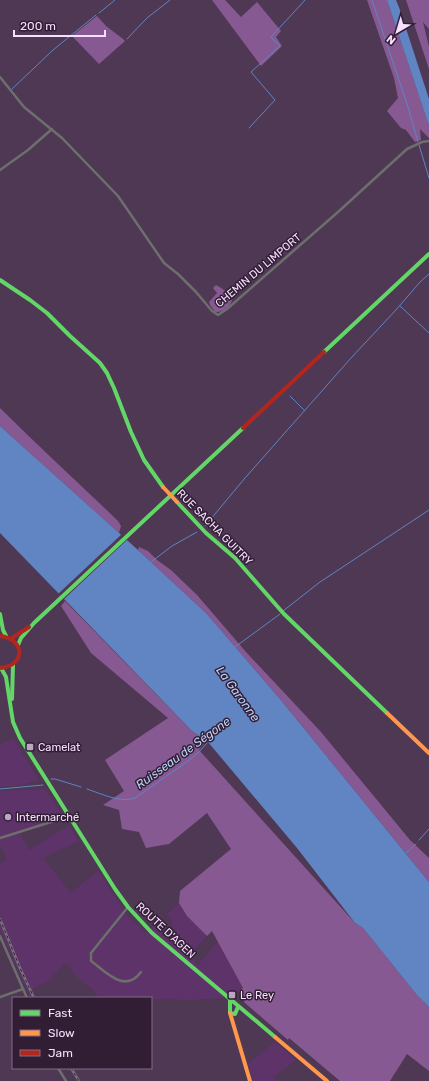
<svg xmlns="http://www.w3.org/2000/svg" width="429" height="1081" font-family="Rubik,sans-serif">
  <rect width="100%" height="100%" fill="#4e3853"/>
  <g fill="#5e3369">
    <polygon points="13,739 39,780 22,785 0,787 0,745"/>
    <polygon points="45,789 67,821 64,821 20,833 29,850 69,825 79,841 43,858 71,893 98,871 126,914 136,924 146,933 153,926 168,940 176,930 171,925 172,922 167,914 179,903 187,916 207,936 190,954 194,957 195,962 198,965 218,941 244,989 233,995 222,998 192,1000 151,999 151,998 99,998 93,990 72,973 73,970 65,963 47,982 32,989 36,998 30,998 0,930 0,864 7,859 0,845 0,791"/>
    <polygon points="275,1042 296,1060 274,1077 276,1081 253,1081 248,1064"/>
  </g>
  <g fill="#875992">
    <polygon points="212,0 225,0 241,17 257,2 281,31 276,37 282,46 261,66"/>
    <polygon points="367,0 387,0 429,126 429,138 420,129 421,140 415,142 406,130 401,128 387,111 398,98 394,78"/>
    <polygon points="406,0 429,0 429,29 423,22 429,47 429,69"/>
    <polygon points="97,16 106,26 123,39 125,41 99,64 72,36"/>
    <path d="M 216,285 C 222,288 230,294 232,301 C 229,307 222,313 215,312 L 210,305 L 209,302 L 217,293 L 213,288 Z"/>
    <path d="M 0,408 C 39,447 79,483 118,521 L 121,526 L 119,533 L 0,426 Z"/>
    <polygon points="139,547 148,551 157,560 171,570 197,595 246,652 321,732 410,840 429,858 429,882 280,699 206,613 138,550"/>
    <polygon points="65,601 192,731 206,741 199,750 355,923 363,928 416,994 429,1007 429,1071 407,1054 390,1081 340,1081 289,1038 288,1040 245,1003 239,991 243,988 212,931 207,936 187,916 179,903 180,891 231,849 207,813 169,844 146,848 139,832 122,829 119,810 103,805 124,791 105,760 168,718 91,653 61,606"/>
  </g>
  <g fill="#6184c3">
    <polygon points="387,0 396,0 400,10 429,99 429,126"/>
    <polygon points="0,426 138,550 206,613 280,699 429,882 429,1007 416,994 363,928 355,923 297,848 208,742 192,731 0,533"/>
  </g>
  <polygon fill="#4e3853" points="123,533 129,538 62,601 57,595"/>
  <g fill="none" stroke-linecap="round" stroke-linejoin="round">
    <g stroke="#6184c3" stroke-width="1">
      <polyline points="372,0 408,107 418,142"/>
      <polyline points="99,13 115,0"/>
      <polyline points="127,39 147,18 170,0"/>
      <polyline points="12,89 53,50 96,15"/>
      <polyline points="249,128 275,100 251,72 280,46 271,37 305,0"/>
      <polyline points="419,145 429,178"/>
      <polyline points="400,306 429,333"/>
      <polyline points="290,396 305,411"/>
      <polyline points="205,526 245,478 351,358 395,311 420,282 429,274"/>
      <polyline points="151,562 172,546 197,532"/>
      <polyline points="283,611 320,582 429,510"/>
      <polyline points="235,647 280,614"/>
      <polyline points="51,779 55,779 81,787"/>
      <polyline points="0,789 43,785"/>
      <path d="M 87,789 C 102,794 120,803 135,798 L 188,761 L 199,752 L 207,743"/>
      <polyline points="419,840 429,829"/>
      <polyline points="406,853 416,844"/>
    </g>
    <g stroke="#6d6f6d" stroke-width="2.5">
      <polyline points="0,77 24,107 62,138 118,196 164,263 178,274 196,292 212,311 218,315 227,309 338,212 407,149 422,142 429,141"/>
      <polyline points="0,170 28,150 52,129"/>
      <polyline points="0,838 54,821 67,813"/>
      <path d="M 128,907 L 91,953 L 91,961 C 106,972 125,994 141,972"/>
      <polyline points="0,936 27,998"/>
      <polyline points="0,997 23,989"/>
      <polyline points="58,1068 66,1081"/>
    </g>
    <g stroke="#63d668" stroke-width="4">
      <polyline points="0,280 30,300 47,313 70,336 100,363 107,373 114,388 131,432 144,460 163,487"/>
      <polyline points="324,352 429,254"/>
      <polyline points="177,502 206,533 235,558 284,614 387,713"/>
      <polyline points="0,614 3,630 6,636"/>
      <polyline points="18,645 21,638 34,623 243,428"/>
      <polyline points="1,668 6,677 13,722 20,738 115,889 128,907 152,933 275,1037"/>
      <polyline points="12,699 13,665"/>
      <polyline points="230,1000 230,1013 235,1014 238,1007"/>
    </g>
    <g stroke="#ff974d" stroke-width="4">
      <polyline points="387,713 429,753"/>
      <polyline points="230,1013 250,1081"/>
      <polyline points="275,1037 327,1081"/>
    </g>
    <g stroke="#b3261e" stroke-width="4">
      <polyline points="243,428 324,352"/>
      <path d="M 0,636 C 25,639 26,665 1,668"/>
      <polyline points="12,638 29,627"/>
    </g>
    <g stroke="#79747b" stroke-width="2.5">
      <g id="rail">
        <polyline points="0,919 20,968 34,998"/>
        <polyline points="71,1068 79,1081"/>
      </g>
    </g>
    <use href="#rail" stroke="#311e35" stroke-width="1" stroke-dasharray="3" stroke-linecap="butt"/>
    <polyline stroke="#ff974d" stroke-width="4" points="163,487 177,502"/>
  </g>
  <g fill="#bca5c2" stroke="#311e35" stroke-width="1.5">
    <rect x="26" y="743" width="8" height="8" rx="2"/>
    <circle cx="8" cy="817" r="4"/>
    <rect x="228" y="991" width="8" height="8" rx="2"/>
  </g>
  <g text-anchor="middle" stroke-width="3" stroke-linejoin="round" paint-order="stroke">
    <g font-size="11" fill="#f7dffd" stroke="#311e35">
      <text transform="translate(258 270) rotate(-40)" y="4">CHEMIN DU LIMPORT</text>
      <text transform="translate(215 527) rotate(45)" y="4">RUE SACHA GUITRY</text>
      <text transform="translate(166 930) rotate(43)" y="4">ROUTE D'AGEN</text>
    </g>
    <g font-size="11" fill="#f7dffd" stroke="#311e35" text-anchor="start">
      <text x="38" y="751">Camelat</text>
      <text x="16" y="821">Intermarché</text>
      <text x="240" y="999">Le Rey</text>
    </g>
    <g font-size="12" font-style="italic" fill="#bbd2f6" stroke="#311e35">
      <text transform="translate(238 694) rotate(54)" y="4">La Garonne</text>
      <text transform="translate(183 753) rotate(-36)" y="4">Ruisseau de Ségone</text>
    </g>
  </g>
  <rect x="12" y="997" width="140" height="72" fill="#311e35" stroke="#806b85"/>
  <rect x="20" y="1010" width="20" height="6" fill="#63d668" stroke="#806b85"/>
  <text x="48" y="1017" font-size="12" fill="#f7dffd">Fast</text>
  <rect x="20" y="1030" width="20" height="6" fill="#ff974d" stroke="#806b85"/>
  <text x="48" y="1037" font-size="12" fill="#f7dffd">Slow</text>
  <rect x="20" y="1050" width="20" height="6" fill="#b3261e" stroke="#806b85"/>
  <text x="48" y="1057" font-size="12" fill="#f7dffd">Jam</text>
  <g transform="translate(397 32) rotate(218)" stroke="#311e35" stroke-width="3" paint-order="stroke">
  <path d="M0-3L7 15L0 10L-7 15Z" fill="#f7dffd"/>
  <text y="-6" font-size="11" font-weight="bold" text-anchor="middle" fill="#f7dffd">N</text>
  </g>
  <path d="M14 30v6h91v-6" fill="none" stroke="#f7dffd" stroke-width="2"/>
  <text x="20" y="30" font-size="12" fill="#f7dffd" stroke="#311e35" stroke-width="3" paint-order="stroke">200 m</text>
</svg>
